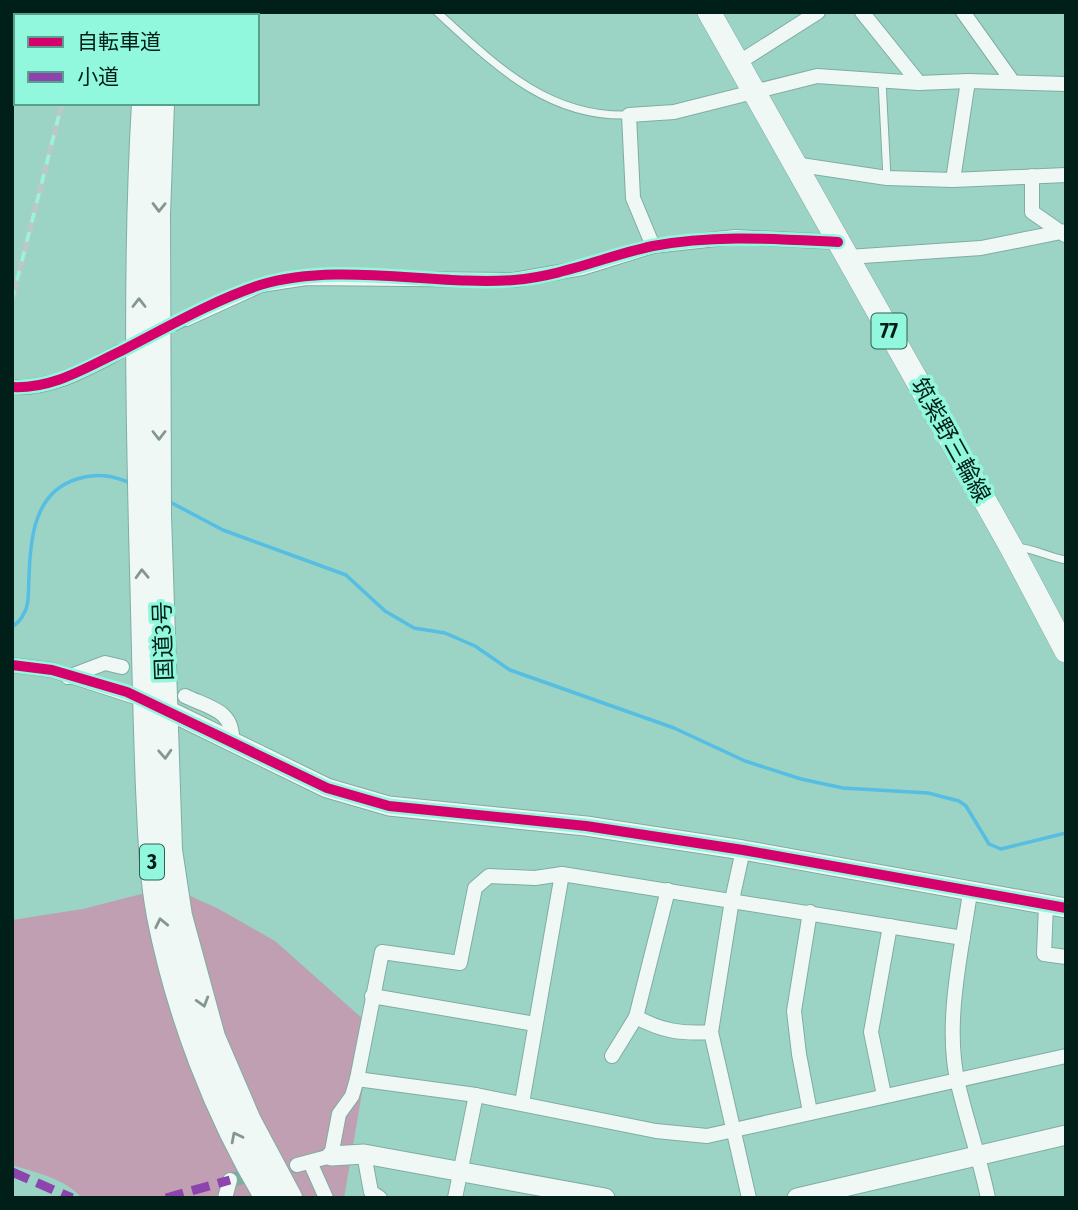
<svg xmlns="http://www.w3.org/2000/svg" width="1078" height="1210" font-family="'Fira Sans Condensed','Noto Sans JP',sans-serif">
  <rect width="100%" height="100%" fill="#9bd3c5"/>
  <g fill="#bf9fb1">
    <polygon points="12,12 65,12 63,16 16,16 16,50 12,50"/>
    <path d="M 153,891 L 181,892 L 217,908 L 275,941 L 373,1028 L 344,1198 L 82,1198 C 64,1178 37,1173 12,1165 L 12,920 L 83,909 Z"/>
  </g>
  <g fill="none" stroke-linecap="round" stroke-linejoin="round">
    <g stroke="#56bde3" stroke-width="3.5">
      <polyline points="168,501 223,530 346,575 385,611 414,628 445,633 475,646 510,670 674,728 745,761 801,779 843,788 928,793 959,801 966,806 989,844 1001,849 1066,833"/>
      <path d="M 12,627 C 16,624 21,620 23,615 C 30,605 28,589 29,578 C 30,539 34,492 77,479 C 96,473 112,475 130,483"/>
    </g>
    <g stroke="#7cafa2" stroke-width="14" stroke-dasharray="14 7" stroke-linecap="butt">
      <polyline points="154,334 186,319"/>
      <polyline points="230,1180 297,1165"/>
    </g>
    <g stroke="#80ada2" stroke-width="9">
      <g id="service">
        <path d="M 437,12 C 494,64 547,118 629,115"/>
        <polyline points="882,81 887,178"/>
        <path d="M 1015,547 C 1033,548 1048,557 1066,560"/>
      </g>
    </g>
    <g stroke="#80ada2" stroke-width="16">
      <g id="minor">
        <polyline points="862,12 919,83"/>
        <polyline points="963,12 1010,78"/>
        <polyline points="738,63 818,12"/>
        <polyline points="794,164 887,178 953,180 1066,175"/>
        <polyline points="1032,176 1032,212 1065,235"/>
        <polyline points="953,180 968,81"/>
        <polyline points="653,246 633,198 629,115 674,112 817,76 919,83 968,81 1066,84"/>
        <polyline points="848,257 981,248 1066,231"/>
        <polyline points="186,319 261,285 306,278 514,280 582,268 653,246 735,237 838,242"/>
        <path d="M 12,387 C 52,389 85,370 119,352"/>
        <polyline points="12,665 52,670 145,700"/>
        <polyline points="68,677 105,663 122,667"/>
        <path d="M 185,696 C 210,708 234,710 232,742"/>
        <polyline points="743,850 732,900 711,1032 749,1198"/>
        <path d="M 970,893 C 961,953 944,1024 958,1084 C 967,1122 980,1159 988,1198"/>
        <polyline points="1046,905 1044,954 1066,957"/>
        <polyline points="810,912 794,1011 799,1054 810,1112"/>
        <polyline points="372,996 535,1024"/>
        <path d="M 636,1017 C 662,1031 681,1034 711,1032"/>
        <polyline points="612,1056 636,1017 668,890"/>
        <polyline points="357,1079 476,1095 656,1131 707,1136 1066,1056"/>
        <polyline points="884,1095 871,1032 890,926"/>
        <polyline points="522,1103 562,874"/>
        <polyline points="364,1154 371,1192 380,1198"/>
        <polyline points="310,1162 326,1198"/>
        <polyline points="297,1165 331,1156 339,1114 352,1096 357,1079 382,952 460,963 475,888 489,876 535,878 562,874 963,938"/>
        <polyline points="225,1198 230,1180"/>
        <polyline points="455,1198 476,1095"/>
      </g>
    </g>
    <g stroke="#80ada2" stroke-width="21">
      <g id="tertiary">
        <polyline points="155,704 327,788 389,806 586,826 743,850 1066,908"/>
        <polyline points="331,1156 364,1154 605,1198"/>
        <polyline points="797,1198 1066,1135"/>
      </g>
    </g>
    <g stroke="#80ada2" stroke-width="24">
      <polyline id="primary" points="709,12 1011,547 1066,651"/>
    </g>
    <g stroke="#80ada2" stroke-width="26">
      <g id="trunk">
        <polyline points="154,16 155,12"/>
        <polyline points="173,16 174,12"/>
        <path d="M 144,103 C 135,258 138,414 142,569 C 144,642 145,715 148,788 C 150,830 151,874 159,916 C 178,1013 216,1113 267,1198"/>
        <polyline points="162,103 158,214 159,515 170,850 180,916 213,1037 249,1121 290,1198"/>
      </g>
    </g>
    <use href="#service" stroke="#f0f8f6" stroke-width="7"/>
    <use href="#minor" stroke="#f0f8f6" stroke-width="14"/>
    <use href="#tertiary" stroke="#f0f8f6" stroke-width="19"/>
    <use href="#primary" stroke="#f0f8f6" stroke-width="23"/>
    <use href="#trunk" stroke="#f0f8f6" stroke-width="24"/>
    <g stroke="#b9c9c5" stroke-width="6">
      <g id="rail">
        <polyline points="77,16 77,12"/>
        <polyline points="12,300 62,103"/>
      </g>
    </g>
    <use href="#rail" stroke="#92f8dd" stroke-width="3.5" stroke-dasharray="10" stroke-linecap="butt"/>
    <g stroke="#8e44ad" stroke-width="9" stroke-dasharray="18 9" stroke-linecap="butt">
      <polyline points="12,1172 72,1198"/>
      <polyline points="166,1198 230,1180"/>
    </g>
    <g stroke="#92f8dd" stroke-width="15">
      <g id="cycleway">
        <path d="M 12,387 C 53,389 85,368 121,351 C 166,328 212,301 260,285 C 338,261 434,286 514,280 C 563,276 606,256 653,246 C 715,234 777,239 838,242"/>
        <polyline points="12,665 52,670 127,692 327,788 389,806 586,826 743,850 1066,908"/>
      </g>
    </g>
    <use href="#cycleway" stroke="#d6006c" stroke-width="10"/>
  </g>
  <defs><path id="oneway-chevron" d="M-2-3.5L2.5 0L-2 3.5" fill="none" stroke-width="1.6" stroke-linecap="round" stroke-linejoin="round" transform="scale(1.75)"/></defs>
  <g stroke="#849692">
    <use href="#oneway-chevron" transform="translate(159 207) rotate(91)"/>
    <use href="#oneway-chevron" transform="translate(139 303) rotate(-90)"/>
    <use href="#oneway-chevron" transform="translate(159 435) rotate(90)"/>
    <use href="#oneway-chevron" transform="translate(142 574) rotate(-92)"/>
    <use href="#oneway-chevron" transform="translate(165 754) rotate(87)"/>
    <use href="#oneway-chevron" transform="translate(161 923) rotate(-102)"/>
    <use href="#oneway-chevron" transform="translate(203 1002) rotate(73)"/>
    <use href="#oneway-chevron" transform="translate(236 1137) rotate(-117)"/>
  </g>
  <g text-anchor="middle" stroke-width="7" stroke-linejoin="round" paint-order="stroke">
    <g fill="#92f8dd" stroke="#2c6053" stroke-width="2">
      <rect x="871.5" y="313.5" width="35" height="35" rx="5"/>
      <rect x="140" y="844.5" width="24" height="35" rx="5"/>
    </g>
    <g font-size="21" font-weight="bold" fill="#001f18">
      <text x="889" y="338">77</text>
      <text x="152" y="869">3</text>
    </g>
    <g font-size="23" fill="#001f18" stroke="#92f8dd">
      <text transform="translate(951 440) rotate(61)" y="8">筑紫野三輪線</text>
      <text transform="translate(163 641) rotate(-92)" y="8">国道3号</text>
    </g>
  </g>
  <rect width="1078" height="1210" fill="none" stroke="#001f18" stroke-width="28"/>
  <rect x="14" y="14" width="245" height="91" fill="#92f8dd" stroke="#58a18e" stroke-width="2"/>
  <rect x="28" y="37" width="35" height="10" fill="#d6006c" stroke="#58a18e" stroke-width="2"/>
  <text x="77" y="49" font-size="21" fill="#001f18">自転車道</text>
  <rect x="28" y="72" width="35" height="10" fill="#8e44ad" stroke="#58a18e" stroke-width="2"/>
  <text x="77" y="84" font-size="21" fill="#001f18">小道</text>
</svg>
